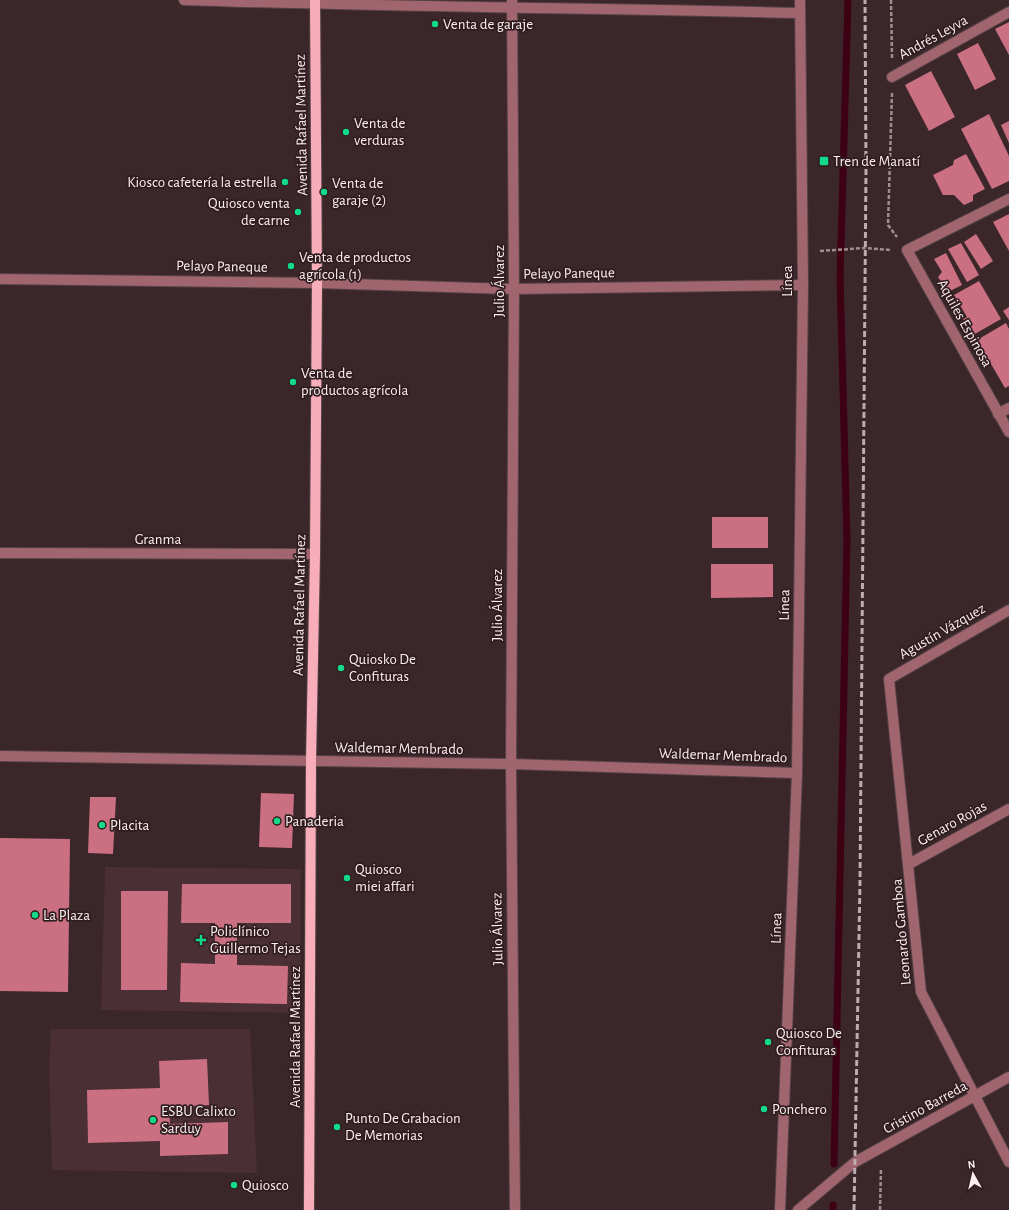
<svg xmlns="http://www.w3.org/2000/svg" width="1009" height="1210" font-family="'Alegreya Sans',sans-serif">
  <rect width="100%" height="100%" fill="#3b272a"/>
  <g fill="#4a2f34">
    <polygon points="105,867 301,869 300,1013 101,1010"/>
    <polygon points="51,1029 250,1029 257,1173 52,1170 49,1069"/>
  </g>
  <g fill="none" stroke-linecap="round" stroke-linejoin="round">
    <g stroke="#3d0014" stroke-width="7">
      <polyline points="834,1164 847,539 840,278 848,0"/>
      <polyline points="833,1210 833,1205"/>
    </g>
  </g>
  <g fill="#cb7082">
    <polygon points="1009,22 1009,55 995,29"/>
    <polygon points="978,43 996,79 975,90 957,54"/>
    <polygon points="931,71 955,117 929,131 905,85"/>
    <polygon points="989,114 1009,156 1009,181 992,189 961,129"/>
    <polygon points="1009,121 1009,143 1001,125"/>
    <polygon points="966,154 985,189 973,195 973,201 964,205 954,195 943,195 933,175 953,165 954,160"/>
    <polygon points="1009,214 1009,251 993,222"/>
    <polygon points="976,234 993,261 981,269 964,242"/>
    <polygon points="961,243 979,275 967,282 948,249"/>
    <polygon points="946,253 962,285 950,291 946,289 938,277 942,272 934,259"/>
    <polygon points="979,281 1001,319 973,335 963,319 967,317 954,295"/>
    <polygon points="1009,307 1009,320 1003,311"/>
    <polygon points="1006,323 1009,329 1009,386 1005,388 977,340"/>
    <rect x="712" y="517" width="56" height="31"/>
    <polygon points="711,564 773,564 773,597 711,598"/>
    <polygon points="261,793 294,794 292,848 259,847"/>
    <polygon points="90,797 116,797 113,854 88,853"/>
    <polygon points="0,838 70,839 68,992 0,991"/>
    <polygon points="182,884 291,884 291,923 237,923 237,965 288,966 287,1004 180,1002 181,963 215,964 215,923 181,923"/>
    <polygon points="121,891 168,891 167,990 121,990"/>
    <polygon points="207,1059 209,1105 169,1107 170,1124 228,1122 228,1154 160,1156 160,1141 88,1143 87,1090 160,1088 159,1061"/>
  </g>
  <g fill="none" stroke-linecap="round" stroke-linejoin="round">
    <g stroke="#564346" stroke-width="12">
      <g id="minor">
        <path d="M 184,0 C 389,7 595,8 800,13"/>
        <polyline points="512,0 514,289 511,764 515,1210"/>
        <polyline points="892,77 1009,12"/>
        <polyline points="1009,199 907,250 1009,432"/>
        <polyline points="0,279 317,283 514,289 803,285"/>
        <polyline points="998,414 1009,408"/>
        <polyline points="0,553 315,554"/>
        <polyline points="1009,610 889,679 921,992 1009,1162"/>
        <polyline points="0,756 511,764 797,773"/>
        <polyline points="909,864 1009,809"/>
        <polyline points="780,1210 797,773 803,285 800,0"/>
        <polyline points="798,1210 855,1162 1009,1077"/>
      </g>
    </g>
    <g stroke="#564346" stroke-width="12">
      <polyline id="major" points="309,1210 311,761 315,554 317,283 315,0"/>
    </g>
    <g stroke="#9f8e91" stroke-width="2.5" stroke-dasharray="4 2" stroke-linecap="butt">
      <polyline points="891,0 892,58"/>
      <polyline points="892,93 888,225 897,237"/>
      <polyline points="820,251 865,248 891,250"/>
      <polyline points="880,1210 881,1168"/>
    </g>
    <use href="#minor" stroke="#a16570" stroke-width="10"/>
    <use href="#major" stroke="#f8adba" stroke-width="10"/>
    <polyline stroke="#bcacaf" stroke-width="3" stroke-dasharray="6 3" stroke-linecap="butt" points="854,1210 860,881 866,169 865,0"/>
  </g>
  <g fill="#13d98a" stroke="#301d20" stroke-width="1.5">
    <circle cx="435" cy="24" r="4"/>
    <circle cx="346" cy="132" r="4"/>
    <rect x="819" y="156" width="10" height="10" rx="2"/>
    <circle cx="285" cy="182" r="4"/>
    <circle cx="324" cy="192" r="4"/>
    <circle cx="298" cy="212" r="4"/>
    <circle cx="291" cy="266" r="4"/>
    <circle cx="293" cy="382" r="4"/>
    <circle cx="341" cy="668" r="4"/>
    <circle cx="277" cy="821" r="4"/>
    <circle cx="102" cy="825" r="4"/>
    <circle cx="347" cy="878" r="4"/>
    <circle cx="35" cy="915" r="4"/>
    <path d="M199 934h4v4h4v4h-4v4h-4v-4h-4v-4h4z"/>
    <circle cx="768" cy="1042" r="4"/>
    <circle cx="764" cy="1109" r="4"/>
    <circle cx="153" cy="1120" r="4"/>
    <circle cx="337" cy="1127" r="4"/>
    <circle cx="234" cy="1185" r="4"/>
  </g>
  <g text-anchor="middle" stroke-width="3.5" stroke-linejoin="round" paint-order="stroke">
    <g font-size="15" fill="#fceef0" stroke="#301d20" text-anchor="start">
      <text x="443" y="29">Venta de garaje</text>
      <text x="354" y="128">Venta de<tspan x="354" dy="17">verduras</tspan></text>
      <text x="833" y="166">Tren de Manatí</text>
      <text x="277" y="187" text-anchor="end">Kiosco cafetería la estrella</text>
      <text x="332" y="188">Venta de<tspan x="332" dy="17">garaje (2)</tspan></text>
      <text x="290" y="208" text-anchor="end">Quiosco venta<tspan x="290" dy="17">de carne</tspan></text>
      <text x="299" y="262">Venta de productos<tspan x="299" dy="17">agrícola (1)</tspan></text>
      <text x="301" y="378">Venta de<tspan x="301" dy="17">productos agrícola</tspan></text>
      <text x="349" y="664">Quiosko De<tspan x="349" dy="17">Confituras</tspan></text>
      <text x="285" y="826">Panaderia</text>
      <text x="110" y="830">Placita</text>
      <text x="355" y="874">Quiosco<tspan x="355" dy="17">miei affari</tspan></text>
      <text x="43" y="920">La Plaza</text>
      <text x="210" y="936">Policlínico<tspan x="210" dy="17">Guillermo Tejas</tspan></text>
      <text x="776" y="1038">Quiosco De<tspan x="776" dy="17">Confituras</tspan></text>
      <text x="772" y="1114">Ponchero</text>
      <text x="161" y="1116">ESBU Calixto<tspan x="161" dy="17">Sarduy</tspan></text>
      <text x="345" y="1123">Punto De Grabacion<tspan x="345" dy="17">De Memorias</tspan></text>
      <text x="242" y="1190">Quiosco</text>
    </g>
    <g font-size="15" fill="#fceef0" stroke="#301d20">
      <text transform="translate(933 37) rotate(-29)" y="5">Andrés Leyva</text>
      <text transform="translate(301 125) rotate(-91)" y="5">Avenida Rafael Martínez</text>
      <text transform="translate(222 266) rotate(1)" y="5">Pelayo Paneque</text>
      <text transform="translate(569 273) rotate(-1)" y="5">Pelayo Paneque</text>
      <text transform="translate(499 281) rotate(-90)" y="5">Julio Álvarez</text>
      <text transform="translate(787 281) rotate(-90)" y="5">Línea</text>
      <text transform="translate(965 323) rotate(61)" y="5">Aquiles Espinosa</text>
      <text x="158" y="544">Granma</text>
      <text transform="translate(299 605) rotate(-89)" y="5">Avenida Rafael Martínez</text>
      <text transform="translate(497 605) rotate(-90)" y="5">Julio Álvarez</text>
      <text transform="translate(784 605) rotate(-89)" y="5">Línea</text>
      <text transform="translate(942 631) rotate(-30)" y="5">Agustín Vázquez</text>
      <text transform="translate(399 748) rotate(1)" y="5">Waldemar Membrado</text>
      <text transform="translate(723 755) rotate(2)" y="5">Waldemar Membrado</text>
      <text transform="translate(952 823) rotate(-29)" y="5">Genaro Rojas</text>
      <text transform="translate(776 928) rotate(-88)" y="5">Línea</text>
      <text transform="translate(497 929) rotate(-91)" y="5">Julio Álvarez</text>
      <text transform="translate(901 932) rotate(-95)" y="5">Leonardo Gamboa</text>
      <text transform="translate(295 1037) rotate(-90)" y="5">Avenida Rafael Martínez</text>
      <text transform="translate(925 1107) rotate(-29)" y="5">Cristino Barreda</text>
    </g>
  </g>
  <g transform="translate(973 1174) rotate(352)" stroke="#301d20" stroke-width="3" paint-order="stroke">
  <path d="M0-3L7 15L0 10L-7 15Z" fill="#fceef0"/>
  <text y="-6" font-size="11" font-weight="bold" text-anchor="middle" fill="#fceef0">N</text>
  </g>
</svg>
